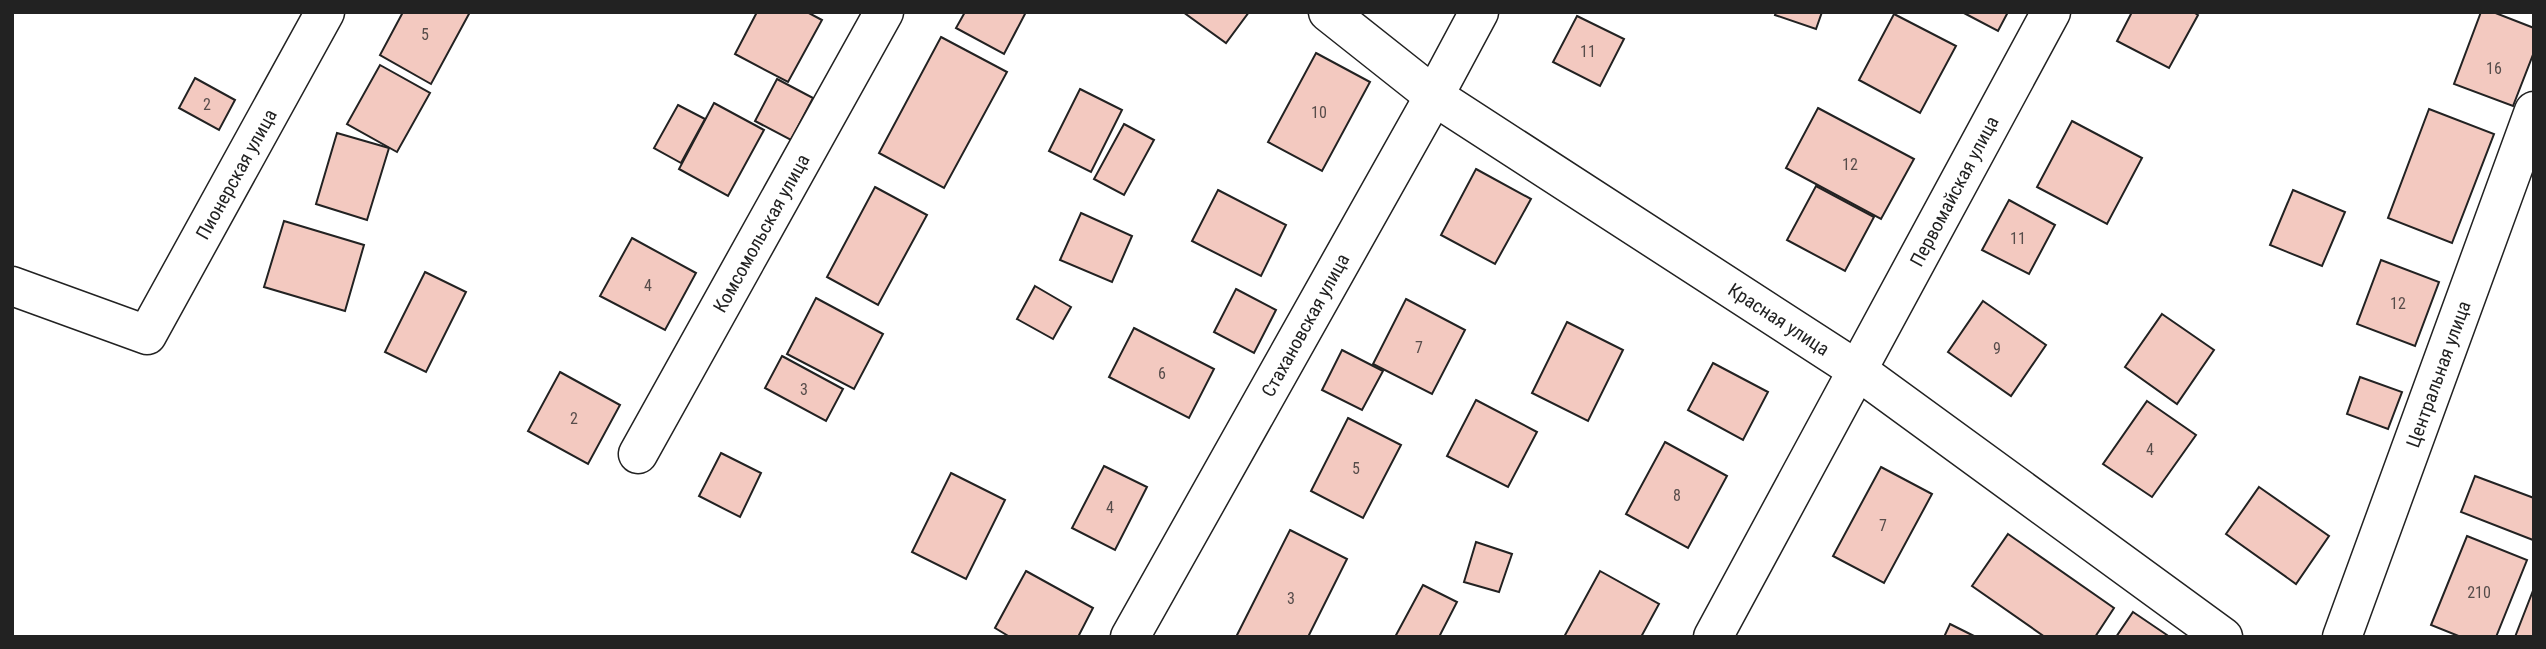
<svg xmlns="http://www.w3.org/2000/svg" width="2546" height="649" font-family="'Roboto Condensed',sans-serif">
  <rect width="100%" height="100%" fill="#fff"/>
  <g fill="#f3c9c0" stroke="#222" stroke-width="2">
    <polygon points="403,12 470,12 431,84 380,55"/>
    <polygon points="757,12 807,12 822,20 788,82 735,54"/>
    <polygon points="965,12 1026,12 1004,54 956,28"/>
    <polygon points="1183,12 1249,12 1226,43"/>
    <polygon points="1776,12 1822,12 1816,29 1775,15"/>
    <polygon points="1962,12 2008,12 1998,31"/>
    <polygon points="2132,12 2193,12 2198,15 2169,68 2117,41"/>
    <polygon points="2481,12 2493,12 2534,28 2534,52 2513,106 2454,84"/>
    <polygon points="1894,14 1956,46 1920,113 1859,80"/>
    <polygon points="1577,16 1624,39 1600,86 1553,62"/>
    <polygon points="941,37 1007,72 944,188 879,153"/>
    <polygon points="1316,53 1370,82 1322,171 1268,142"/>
    <polygon points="380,65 430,93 397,152 347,124"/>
    <polygon points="195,78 235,100 219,130 179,108"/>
    <polygon points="777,79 813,98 791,140 755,121"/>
    <polygon points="1080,89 1122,110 1091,172 1049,151"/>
    <polygon points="714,103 764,130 728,196 679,169"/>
    <polygon points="678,105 705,119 681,163 654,148"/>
    <polygon points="1818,108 1914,159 1881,219 1786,168"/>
    <polygon points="2429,109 2494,134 2452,243 2388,218"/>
    <polygon points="2072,121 2142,158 2107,224 2037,187"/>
    <polygon points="1124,124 1154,140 1124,195 1094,179"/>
    <polygon points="337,133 389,148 367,220 316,204"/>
    <polygon points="1476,169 1531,199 1495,264 1441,235"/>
    <polygon points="1816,186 1874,217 1845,271 1787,240"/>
    <polygon points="875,187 927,215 878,305 827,277"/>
    <polygon points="1218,190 1286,225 1261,276 1192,241"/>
    <polygon points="2293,190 2345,212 2322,266 2270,245"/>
    <polygon points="2009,200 2055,225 2029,274 1982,250"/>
    <polygon points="1081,213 1132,236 1112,282 1060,260"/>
    <polygon points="284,221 364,245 345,311 264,287"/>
    <polygon points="632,238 696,273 665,330 600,296"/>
    <polygon points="2381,260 2439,282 2415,346 2357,324"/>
    <polygon points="425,272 466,292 426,372 385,352"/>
    <polygon points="1035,286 1071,307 1053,339 1017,319"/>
    <polygon points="1236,289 1276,310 1254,353 1214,332"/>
    <polygon points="816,298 883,334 854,389 787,354"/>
    <polygon points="1406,299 1465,330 1432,394 1373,364"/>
    <polygon points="1983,301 2046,345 2011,396 1948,352"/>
    <polygon points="2162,314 2214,350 2177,404 2125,367"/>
    <polygon points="1567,322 1623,350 1588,421 1532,393"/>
    <polygon points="1134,328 1214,369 1189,418 1109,377"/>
    <polygon points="1342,350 1383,371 1362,410 1322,390"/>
    <polygon points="782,356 843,389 826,421 765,388"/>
    <polygon points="1713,363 1768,392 1743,440 1688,410"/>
    <polygon points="560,372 620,405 588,464 528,431"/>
    <polygon points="2360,377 2402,392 2388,429 2347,414"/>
    <polygon points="1476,400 1537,432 1508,487 1447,456"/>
    <polygon points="2147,401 2196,435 2152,497 2103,464"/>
    <polygon points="1348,418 1401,445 1363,518 1311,491"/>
    <polygon points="1665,442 1727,476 1688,548 1626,514"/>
    <polygon points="721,453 761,473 740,517 699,496"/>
    <polygon points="1104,466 1147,487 1115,550 1072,528"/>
    <polygon points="1881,467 1932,494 1884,583 1833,556"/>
    <polygon points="951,473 1005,500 966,579 912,552"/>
    <polygon points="2475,476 2534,498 2533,540 2461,512"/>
    <polygon points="2259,487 2329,536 2296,584 2226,534"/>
    <polygon points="1290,530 1347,559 1308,637 1236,637"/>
    <polygon points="2008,534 2114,608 2095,637 2045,637 1972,586"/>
    <polygon points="2467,536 2527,560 2496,637 2461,637 2431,625"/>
    <polygon points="1476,542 1512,554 1499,592 1464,582"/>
    <polygon points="1026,571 1093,608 1078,637 1010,637 995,628"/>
    <polygon points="1600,571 1659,604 1641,637 1564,637"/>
    <polygon points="1423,585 1457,602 1439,637 1395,637"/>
    <polygon points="2534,588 2534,637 2515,637"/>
    <polygon points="2133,612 2167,635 2166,637 2116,637"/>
    <polygon points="1950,624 1976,637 1944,637"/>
  </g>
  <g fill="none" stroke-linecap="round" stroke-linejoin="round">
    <g stroke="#222" stroke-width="41">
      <g id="minor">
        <polyline points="1328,12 1434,96 1857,370 2223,637"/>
        <polyline points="12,286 147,335 325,12"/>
        <polyline points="638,454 884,12"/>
        <polyline points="1130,637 1434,96 1479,12"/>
        <polyline points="1713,637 2051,12"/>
        <polyline points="2342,637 2534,111"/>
      </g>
    </g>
    <use href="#minor" stroke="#fff" stroke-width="38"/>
  </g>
  <g text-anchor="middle" stroke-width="5" stroke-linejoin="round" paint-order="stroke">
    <g font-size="16" fill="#564c4a">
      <text x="425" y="40">5</text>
      <text x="1588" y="57">11</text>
      <text x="2494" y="74">16</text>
      <text x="207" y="110">2</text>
      <text x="1319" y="118">10</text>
      <text x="1850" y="170">12</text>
      <text x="2018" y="244">11</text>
      <text x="648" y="291">4</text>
      <text x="2398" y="309">12</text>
      <text x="1419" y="353">7</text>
      <text x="1997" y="354">9</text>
      <text x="1162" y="379">6</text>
      <text x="804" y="395">3</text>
      <text x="574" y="424">2</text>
      <text x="2150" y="455">4</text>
      <text x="1356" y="474">5</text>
      <text x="1677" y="501">8</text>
      <text x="1110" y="513">4</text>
      <text x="1883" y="531">7</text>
      <text x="2479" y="598">210</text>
      <text x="1291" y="604">3</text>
    </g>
    <g font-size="19" fill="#222" stroke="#fff">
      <text transform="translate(236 174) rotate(-61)" y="7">Пионерская улица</text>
      <text transform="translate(1954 191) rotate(-62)" y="7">Первомайская улица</text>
      <text transform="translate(761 233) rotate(-61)" y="7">Комсомольская улица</text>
      <text transform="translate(1779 319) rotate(33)" y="7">Красная улица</text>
      <text transform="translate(1305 325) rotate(-61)" y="7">Стахановская улица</text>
      <text transform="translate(2438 374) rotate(-70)" y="7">Центральная улица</text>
    </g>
  </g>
  <rect width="2546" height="649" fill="none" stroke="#222222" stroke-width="28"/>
</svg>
